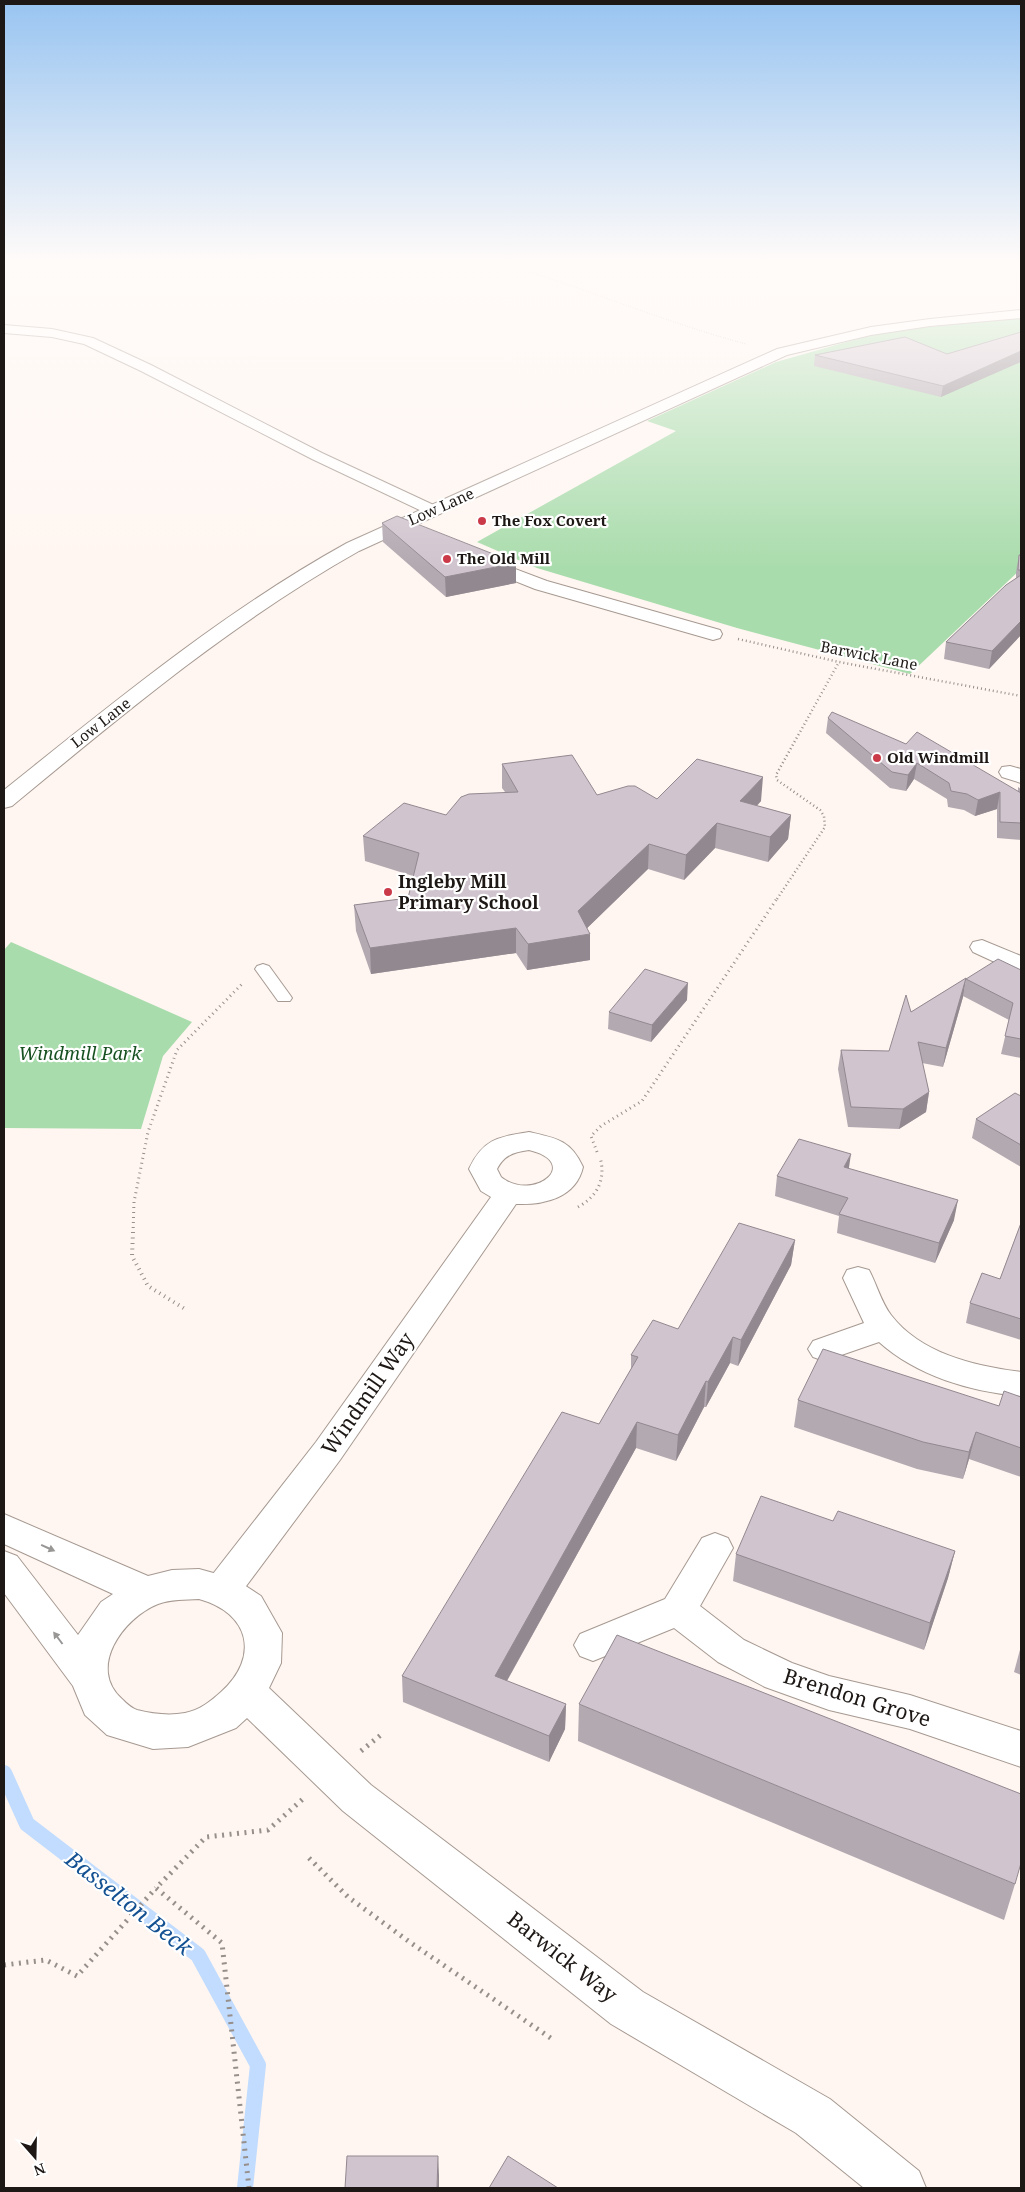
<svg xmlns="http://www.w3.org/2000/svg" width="1025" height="2192" font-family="'Noto Serif',serif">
  <rect width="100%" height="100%" fill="#fff6f1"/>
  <g fill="#a9dcac">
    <polygon points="1021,318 1021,569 910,674 737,628 537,568 477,542 676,431 647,421 776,362 885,331"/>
    <polygon points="11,942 192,1022 163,1056 141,1129 4,1128 4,950"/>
  </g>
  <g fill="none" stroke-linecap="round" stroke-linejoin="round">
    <polyline stroke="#c1dcfe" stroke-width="16" points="4,1773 27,1824 198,1955 258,2065 245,2188"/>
    <g stroke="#a69991" stroke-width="2">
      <polygon id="lane" points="263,964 269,966 290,995 292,998 290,1001 278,1001 255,969 257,966"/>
    </g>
    <g stroke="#a69991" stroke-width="2">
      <g id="street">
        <polygon points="481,556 547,581 720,630 722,634 720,638 713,640 535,589 475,565 472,561 475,557"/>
        <polygon points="1010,766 1021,769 1021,783 1002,777 999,772 1002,767"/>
        <polygon points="982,940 1021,956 1021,972 1012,970 973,952 970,947 973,942"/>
        <path d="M 529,1132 C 556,1138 571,1140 583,1167 C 576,1198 544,1205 516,1204 L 340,1460 L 235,1601 L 222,1605 L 209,1601 L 204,1590 L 209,1579 L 316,1442 L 491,1197 L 481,1191 L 469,1169 C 483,1139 498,1137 529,1132 ZM 529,1150 C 583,1163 533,1203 501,1177 L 497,1169 C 504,1155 514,1152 529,1150 Z"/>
        <path d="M 858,1267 L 869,1270 C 877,1285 881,1302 891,1315 C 921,1354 975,1366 1021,1372 L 1021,1396 C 971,1392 917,1376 879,1342 L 824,1361 L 813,1357 L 808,1349 L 813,1341 L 864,1323 L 843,1278 L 847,1270 Z"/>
        <polygon points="715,1533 728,1538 733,1548 700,1606 744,1640 792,1663 829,1676 910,1695 1021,1731 1021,1767 910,1729 829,1710 765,1687 718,1662 674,1628 593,1661 580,1656 574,1645 580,1634 665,1599 702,1538"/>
      </g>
    </g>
    <g stroke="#a69991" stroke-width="2">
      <g id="secondary">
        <polygon points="4,325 52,329 93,338 151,365 322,453 440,508 442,511 440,514 428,514 312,459 141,371 84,344 52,337 4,333"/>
        <path d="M 4,1514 L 148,1576 L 172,1570 L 199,1569 L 235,1579 L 261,1596 L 282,1633 L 281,1663 L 269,1688 L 371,1785 L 643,1992 L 830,2099 L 919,2171 L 926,2188 L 864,2188 L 796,2133 L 611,2024 L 343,1811 L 247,1718 L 236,1728 L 188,1747 L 153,1749 L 107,1735 L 85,1715 L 73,1686 L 4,1593 L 4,1551 L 17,1556 L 78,1635 L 101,1602 L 113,1594 L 4,1544 ZM 199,1599 C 250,1613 260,1657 221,1692 C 211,1701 200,1710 185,1713 C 169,1716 153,1714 137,1710 C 131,1708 126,1703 122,1699 C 87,1668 123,1618 158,1604 C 171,1599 185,1600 199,1599 Z"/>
      </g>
    </g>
    <g stroke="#a69991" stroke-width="2">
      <path id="primary" d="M 1021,310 L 1021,318 L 930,326 L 871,335 L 787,355 L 359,551 C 234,621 122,715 12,806 L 4,808 L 4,790 C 113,703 224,611 347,543 L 777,349 L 871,327 L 930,319 Z"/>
    </g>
    <path stroke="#968f8b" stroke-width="1" stroke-dasharray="0.5 2" stroke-linecap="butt" d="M 493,261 C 579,285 660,321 746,344"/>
    <g stroke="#968f8b" stroke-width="2.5" stroke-dasharray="1 3" stroke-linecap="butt">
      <polyline points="738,639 839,662 1021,696"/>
      <polyline points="777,899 825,827 824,816 820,810 777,780 776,775 839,662"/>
    </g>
    <g stroke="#968f8b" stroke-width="3" stroke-dasharray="1 4" stroke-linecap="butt">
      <polyline points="597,1152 591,1136 601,1126 642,1101 778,897"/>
      <path d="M 578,1207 C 598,1196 606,1179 600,1157"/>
      <polyline points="133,1233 134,1202 148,1132 177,1050 244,982"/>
    </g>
    <polyline stroke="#968f8b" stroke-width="4" stroke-dasharray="1 4.5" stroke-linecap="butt" points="133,1232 132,1256 148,1286 185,1309"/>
    <g stroke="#968f8b" stroke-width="5" stroke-dasharray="2 5.5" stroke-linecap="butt">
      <polyline points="361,1751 382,1734"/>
      <polyline points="309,1858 348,1897 411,1943 555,2041"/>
      <polyline points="4,1965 46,1960 77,1976 156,1888"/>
      <polyline points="249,2188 222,1943 156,1888 206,1837 268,1830 304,1798"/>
    </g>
    <use href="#lane" fill="#fff" fill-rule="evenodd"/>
    <use href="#street" fill="#fff" fill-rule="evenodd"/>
    <use href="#secondary" fill="#fff" fill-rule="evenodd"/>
    <use href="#primary" fill="#fff" fill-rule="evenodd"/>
  </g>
  <g fill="#b3a9b1">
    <polygon points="1021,332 941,397 814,366 815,355 947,354"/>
    <polygon points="382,523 516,583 446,597 383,542"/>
    <polygon points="1019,555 1021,555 1021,635 989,669 944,659 946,642 1016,579 1016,572"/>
    <polygon points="828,718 906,744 1018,791 1018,787 1021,789 1021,840 997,838 997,809 975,816 964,810 948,807 947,799 914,779 906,791 890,788 826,733"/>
    <polygon points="502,764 597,795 657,799 761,801 757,806 791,815 788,839 768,862 715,848 684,880 648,869 587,928 590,960 527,970 516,953 371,974 356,931 354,905 408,898 413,876 365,861 363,836 446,815 505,792 502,788"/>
    <polygon points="1021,970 1021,1058 1001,1054 1009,1020 963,996 966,979"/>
    <polygon points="966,978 963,997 943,1067 922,1063 929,1092 926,1112 899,1129 848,1127 838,1069 841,1050 889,1051 911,1012"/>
    <polygon points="687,1000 651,1042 608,1029 609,1012"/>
    <polygon points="1021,1096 1021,1167 972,1138 976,1119"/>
    <polygon points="849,1169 954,1220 935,1263 837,1233 839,1216 775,1196 777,1176"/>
    <polygon points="1021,1223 1021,1340 966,1323 970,1303 1000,1279"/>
    <polygon points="795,1240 791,1265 738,1366 730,1363 706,1407 704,1407 676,1461 636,1448 507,1681 566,1704 565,1729 549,1762 403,1702 402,1676 599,1424 631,1369 631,1355 678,1329"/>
    <polygon points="1021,1397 1021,1477 969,1459 963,1479 917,1469 794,1427 798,1400 999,1406"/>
    <polygon points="955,1551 948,1578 924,1650 733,1581 736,1554"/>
    <polygon points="1021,1646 1021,1675 1014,1672"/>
    <polygon points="579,1704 1015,1884 1004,1920 578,1741"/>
  </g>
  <g fill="#928990">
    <polygon points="1021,351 1021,362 941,397 943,386"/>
    <polygon points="516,563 516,583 446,597 445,577"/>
    <polygon points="1021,621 1021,635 989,669 992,651"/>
    <polygon points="917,763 914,779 906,791 908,775"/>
    <polygon points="763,777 761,801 737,826 740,801"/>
    <polygon points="1000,792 997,809 975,816 978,800"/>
    <polygon points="791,815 788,839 768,862 770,837"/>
    <polygon points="717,823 715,848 684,880 686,855"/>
    <polygon points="649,844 648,869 579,936 590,934 590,960 527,970 528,944 578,911"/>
    <polygon points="516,928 516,953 371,974 370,948"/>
    <polygon points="966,978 963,997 943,1067 946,1048"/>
    <polygon points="688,983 687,1000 651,1042 652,1025"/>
    <polygon points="929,1092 926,1112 899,1129 903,1109"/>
    <polygon points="851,1154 848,1174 844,1167"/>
    <polygon points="958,1200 954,1220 935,1263 939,1243"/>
    <polygon points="795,1240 791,1265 738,1366 741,1340"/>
    <polygon points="733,1337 730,1363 706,1407 708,1382"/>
    <polygon points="706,1381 704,1407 676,1461 678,1435"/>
    <polygon points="637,1422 636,1448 495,1702 495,1676"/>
    <polygon points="976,1432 969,1459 963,1479 969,1452"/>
    <polygon points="955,1551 948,1578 924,1650 930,1623"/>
    <polygon points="566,1704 565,1729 549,1762 549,1736"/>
    <polygon points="438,2156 439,2175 439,2188 437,2188"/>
  </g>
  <g fill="#d0c4ce" stroke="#928990">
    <polygon points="1021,332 1021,351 943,386 815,355 905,337 947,354"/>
    <polygon points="397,516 516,563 445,577 382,523"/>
    <polygon points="1019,555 1021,555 1021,570 1018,570"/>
    <polygon points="1021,575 1021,621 992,651 946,642 1006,585"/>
    <polygon points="832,712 906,744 917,732 1021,793 1021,823 1000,822 1000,792 978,800 967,794 951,791 949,783 917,763 908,775 892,772 828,718"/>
    <polygon points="572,755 597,795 628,786 635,786 657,799 697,759 763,777 740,801 791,815 770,837 717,823 686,855 649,844 578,911 590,934 528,944 516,928 370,948 354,905 408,898 419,853 363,836 404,803 446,815 461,797 469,794 518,792 502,764"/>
    <polygon points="998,959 1021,970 1021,1039 1005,1036 1013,1003 966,979"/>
    <polygon points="645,969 688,983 652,1025 609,1012"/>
    <polygon points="966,978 946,1048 918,1042 929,1092 903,1109 851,1107 841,1050 889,1051 906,995 911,1012"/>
    <polygon points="1015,1093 1021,1096 1021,1145 976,1119"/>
    <polygon points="799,1139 851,1154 844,1167 958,1200 939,1243 839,1214 848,1198 777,1176"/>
    <polygon points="739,1223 795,1240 741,1340 733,1337 708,1382 706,1381 678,1435 637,1422 495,1676 566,1704 549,1736 402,1676 562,1412 599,1424 638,1357 631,1355 653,1320 678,1329"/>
    <polygon points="1021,1223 1021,1319 970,1303 982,1273 1000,1279"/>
    <polygon points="823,1349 999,1406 1004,1391 1021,1397 1021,1448 976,1432 969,1452 923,1442 798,1400"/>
    <polygon points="761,1496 833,1521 838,1511 955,1551 930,1623 736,1554"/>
    <polygon points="617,1635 1021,1794 1021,1863 1015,1884 579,1704"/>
    <polygon points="347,2156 438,2156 437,2188 345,2188"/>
    <polygon points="508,2156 558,2188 489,2188"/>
  </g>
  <defs><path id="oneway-solid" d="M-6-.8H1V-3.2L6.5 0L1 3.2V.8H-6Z" transform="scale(1.25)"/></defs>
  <g fill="#999796">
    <use href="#oneway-solid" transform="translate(48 1548) rotate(24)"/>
    <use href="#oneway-solid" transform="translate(58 1638) rotate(-127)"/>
  </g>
  <linearGradient id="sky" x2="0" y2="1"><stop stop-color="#98c4f1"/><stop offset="0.46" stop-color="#fffbf9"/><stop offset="1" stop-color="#fffbf9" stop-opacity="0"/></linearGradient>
  <rect width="1025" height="568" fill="url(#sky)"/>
  <g fill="#cb3a49" stroke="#fff" stroke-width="2">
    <circle cx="482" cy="521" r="5"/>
    <circle cx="447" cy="559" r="5"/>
    <circle cx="877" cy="758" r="5"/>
    <circle cx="388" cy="892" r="5"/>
  </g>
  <g text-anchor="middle" stroke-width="4.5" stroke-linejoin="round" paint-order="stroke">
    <g font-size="15" fill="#1d1815" stroke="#fff">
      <text transform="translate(441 507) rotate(-24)" y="5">Low Lane</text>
      <text transform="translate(869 656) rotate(11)" y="5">Barwick Lane</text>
      <text transform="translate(101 723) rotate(-38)" y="5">Low Lane</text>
    </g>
    <g font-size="15" font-weight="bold" fill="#1d1815" stroke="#fff" text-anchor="start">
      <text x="492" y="526">The Fox Covert</text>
      <text x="457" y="564">The Old Mill</text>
      <text x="887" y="763">Old Windmill</text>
    </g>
    <g font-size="18" font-weight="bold" fill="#1d1815" stroke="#fff" text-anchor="start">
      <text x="398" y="888">Ingleby Mill<tspan x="398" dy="21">Primary School</tspan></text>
    </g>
    <g font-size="18" font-style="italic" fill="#185121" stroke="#fff">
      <text x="80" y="1060">Windmill Park</text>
    </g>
    <g font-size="21" fill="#1d1815" stroke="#fff">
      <text transform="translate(368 1394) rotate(-55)" y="7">Windmill Way</text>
      <text transform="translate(857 1698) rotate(17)" y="7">Brendon Grove</text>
      <text transform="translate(562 1957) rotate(38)" y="7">Barwick Way</text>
    </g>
    <g font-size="22" font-style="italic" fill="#135192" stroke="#fff">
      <text transform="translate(129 1903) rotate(38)" y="8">Basselton Beck</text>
    </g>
  </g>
  <rect width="1025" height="2192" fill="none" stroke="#1d1815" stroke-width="10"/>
  <g transform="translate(35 2157) rotate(160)" stroke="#ffffff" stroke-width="4" paint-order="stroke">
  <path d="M0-4L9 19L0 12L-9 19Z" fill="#1d1815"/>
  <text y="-8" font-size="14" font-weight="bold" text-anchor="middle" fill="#1d1815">N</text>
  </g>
</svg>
